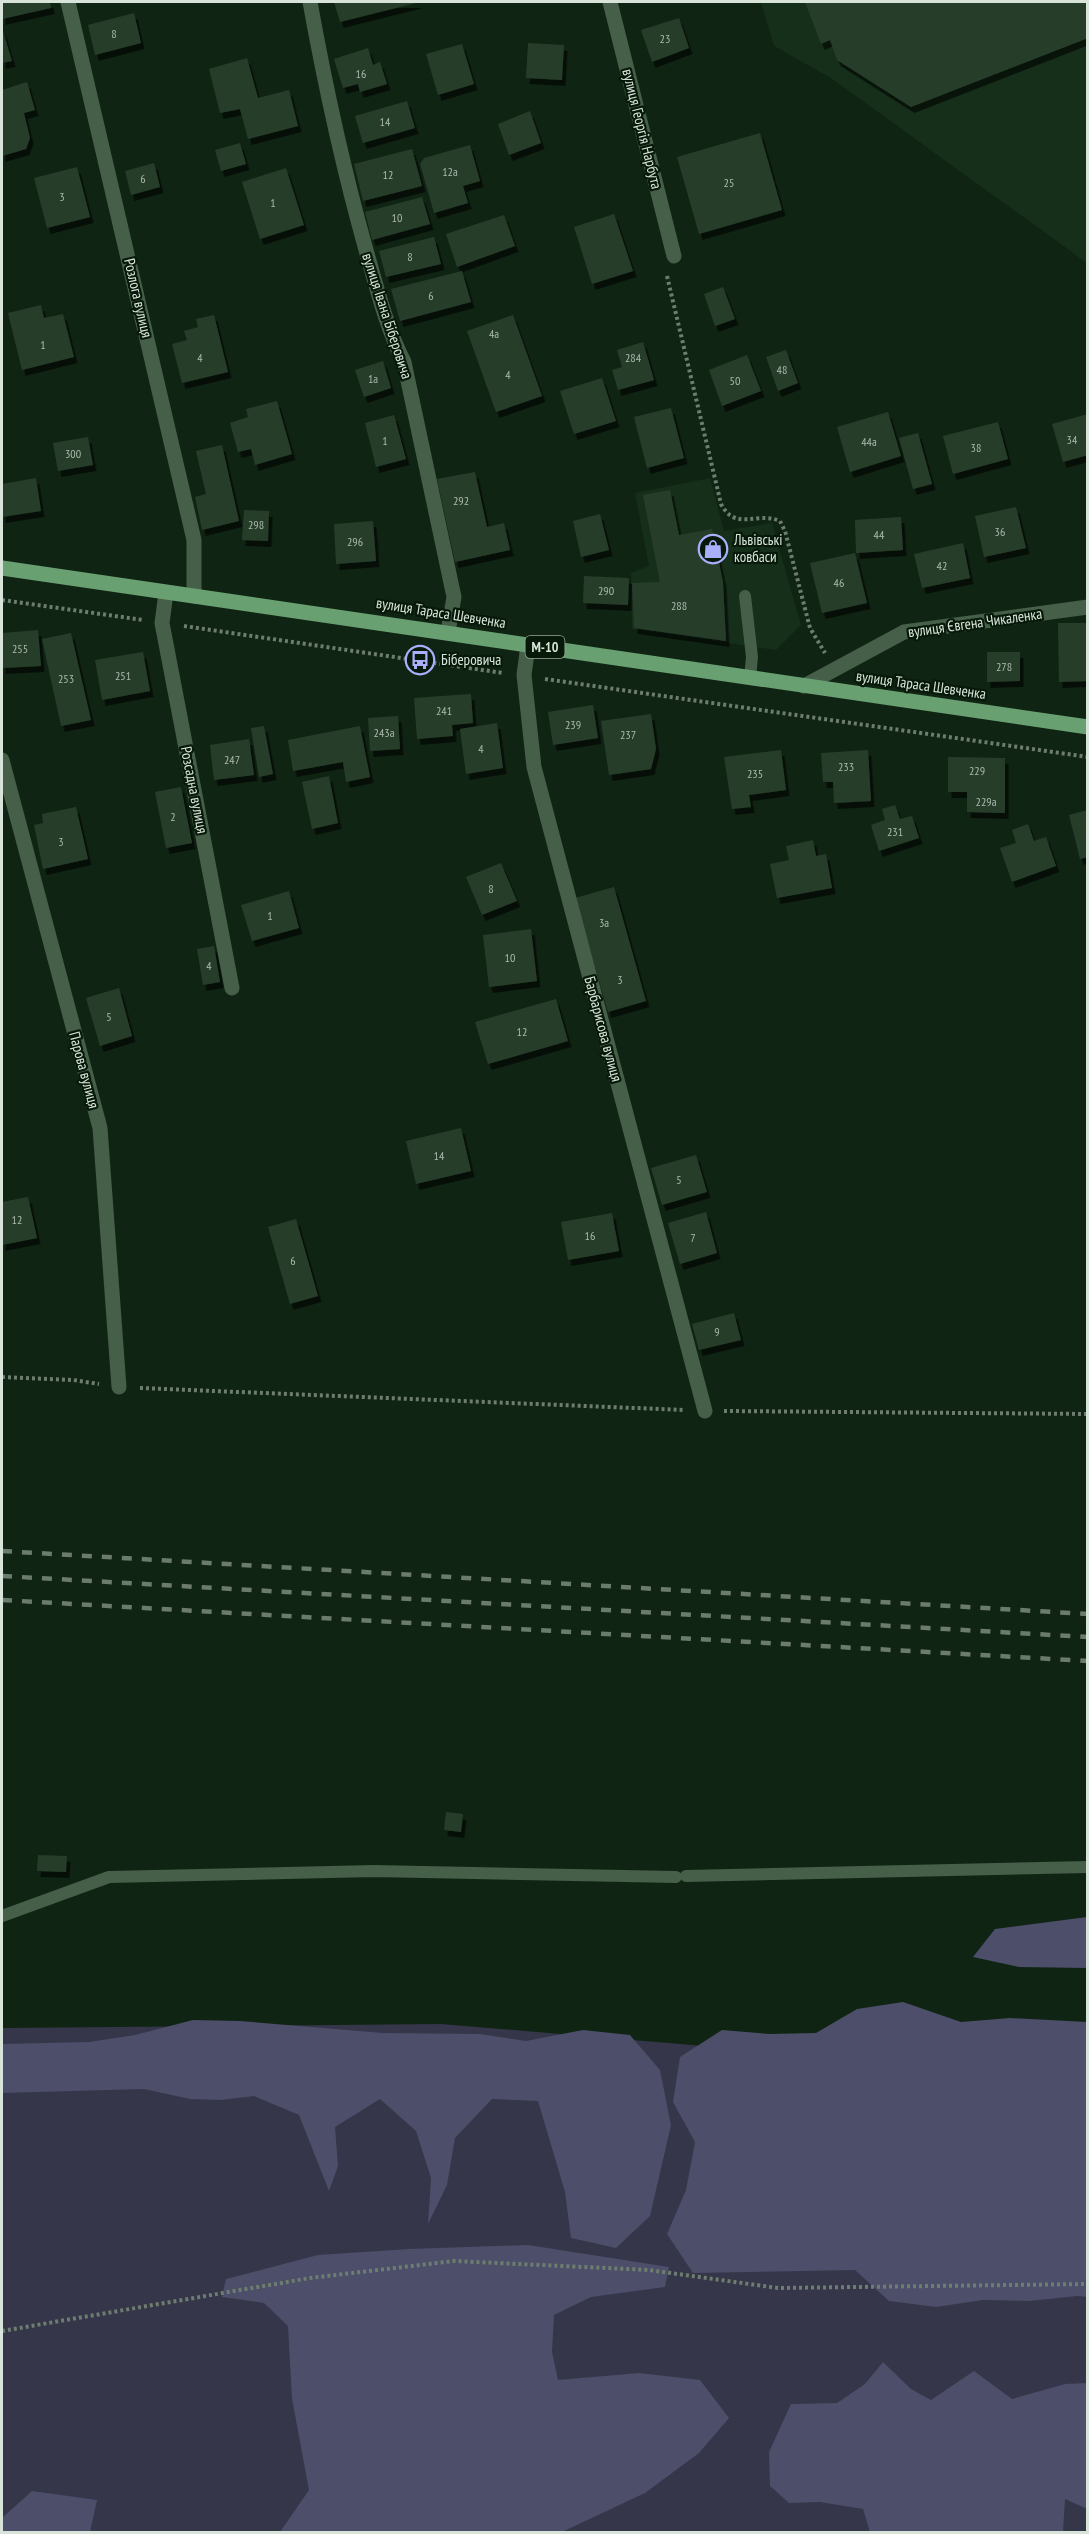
<svg xmlns="http://www.w3.org/2000/svg" width="1089" height="2534" font-family="'PT Sans Narrow',sans-serif">
  <defs>
    <filter id="shadow"><feDropShadow dx="3.5" dy="6" stdDeviation="0" flood-color="#0009"/></filter>
  </defs>
  <rect width="100%" height="100%" fill="#102413"/>
  <g fill="#152f1a">
    <polygon points="761,2 1087,2 1087,263 831,78 774,46"/>
    <polygon points="710,478 724,531 772,523 801,625 776,650 632,629 631,573 649,566 635,493"/>
  </g>
  <polygon fill="#35364a" points="441,2024 1087,2078 1087,2532 2,2532 2,2028"/>
  <g fill="#4c4e6a">
    <polygon points="1087,1917 1087,1968 1019,1967 973,1957 995,1929"/>
    <polygon points="903,2002 961,2022 1010,2018 1087,2022 1087,2297 1077,2296 1029,2301 983,2300 936,2307 889,2301 855,2270 693,2273 667,2234 686,2190 695,2142 673,2102 680,2057 722,2030 769,2034 816,2033 857,2009"/>
    <polygon points="193,2020 240,2021 383,2033 480,2034 526,2041 583,2030 630,2035 660,2070 671,2125 650,2216 616,2248 571,2238 565,2192 538,2101 492,2099 455,2138 447,2185 428,2224 431,2178 416,2131 380,2099 335,2127 338,2166 329,2191 299,2115 254,2096 221,2100 190,2099 144,2089 2,2093 2,2044 89,2042 135,2035"/>
    <polygon points="528,2245 669,2267 665,2287 591,2297 554,2315 552,2352 558,2380 639,2373 700,2380 729,2418 699,2453 645,2493 562,2532 280,2532 309,2490 292,2399 288,2326 264,2303 222,2297 226,2279 318,2255 409,2249"/>
    <polygon points="883,2362 911,2389 931,2400 974,2371 1012,2399 1065,2384 1087,2383 1087,2509 1065,2499 1063,2532 870,2532 863,2509 820,2502 789,2503 770,2486 769,2452 791,2404 837,2403 865,2384"/>
    <polygon points="32,2491 97,2500 90,2532 2,2532 2,2518"/>
  </g>
  <g fill="#283d2b" filter="url(#shadow)">
    <polygon points="2,2 50,2 51,8 2,19"/>
    <polygon points="334,2 420,2 340,22"/>
    <polygon points="805,2 1088,2 1088,38 911,107 837,60 830,40 821,44"/>
    <polygon points="134,13 141,43 95,55 88,25"/>
    <polygon points="679,18 689,48 652,62 641,30"/>
    <polygon points="2,28 12,61 2,63"/>
    <polygon points="528,43 564,45 562,80 526,78"/>
    <polygon points="462,44 474,84 438,95 426,54"/>
    <polygon points="368,48 373,65 380,62 387,84 360,92 358,84 343,88 334,59"/>
    <polygon points="247,58 258,98 289,90 298,126 248,139 240,109 220,113 209,69"/>
    <polygon points="27,82 35,110 24,113 30,138 26,149 2,156 2,90"/>
    <polygon points="407,101 415,128 363,143 355,116"/>
    <polygon points="530,111 541,143 509,155 498,124"/>
    <polygon points="760,133 782,210 699,234 677,157"/>
    <polygon points="240,143 246,164 221,171 215,150"/>
    <polygon points="470,145 480,181 463,186 468,203 434,213 420,164 424,158"/>
    <polygon points="412,149 422,186 363,201 354,164"/>
    <polygon points="154,163 160,187 131,195 125,171"/>
    <polygon points="77,167 90,217 47,228 34,178"/>
    <polygon points="286,168 304,225 260,239 242,182"/>
    <polygon points="422,197 430,224 372,240 365,212"/>
    <polygon points="614,214 633,271 592,284 574,227"/>
    <polygon points="504,215 515,246 457,267 446,234"/>
    <polygon points="434,237 441,264 386,277 379,251"/>
    <polygon points="462,271 471,302 400,321 391,289"/>
    <polygon points="723,287 735,319 715,326 704,294"/>
    <polygon points="41,305 44,318 63,314 74,357 22,370 8,313"/>
    <polygon points="214,315 228,372 182,383 172,344 187,340 184,331 198,327 196,319"/>
    <polygon points="513,315 542,396 496,412 467,331"/>
    <polygon points="643,342 654,380 618,390 612,370 622,367 617,350"/>
    <polygon points="786,350 798,383 778,391 766,357"/>
    <polygon points="747,355 761,391 722,406 709,370"/>
    <polygon points="383,361 391,388 364,397 355,370"/>
    <polygon points="602,378 616,421 574,434 560,391"/>
    <polygon points="277,401 292,454 255,465 251,449 238,452 230,423 248,417 246,409"/>
    <polygon points="671,408 684,458 647,468 634,417"/>
    <polygon points="888,412 901,456 850,472 837,427"/>
    <polygon points="1088,414 1088,455 1063,462 1052,424"/>
    <polygon points="394,415 406,459 376,467 365,423"/>
    <polygon points="998,422 1008,459 953,474 943,436"/>
    <polygon points="918,433 932,484 913,489 899,438"/>
    <polygon points="88,437 93,465 58,471 53,443"/>
    <polygon points="222,445 239,521 202,530 195,497 206,494 196,451"/>
    <polygon points="475,472 487,527 504,523 510,550 455,562 437,479"/>
    <polygon points="36,478 41,511 2,517 2,484"/>
    <polygon points="670,490 679,535 712,529 723,582 726,641 634,628 632,583 660,582 643,495"/>
    <polygon points="1016,507 1026,548 984,557 975,516"/>
    <polygon points="244,510 269,511 268,541 242,540"/>
    <polygon points="600,514 609,550 581,557 573,521"/>
    <polygon points="901,517 903,550 856,553 855,520"/>
    <polygon points="373,521 376,561 336,564 334,524"/>
    <polygon points="963,543 970,578 922,588 914,554"/>
    <polygon points="855,553 867,603 822,613 810,563"/>
    <polygon points="584,576 629,578 628,605 583,603"/>
    <polygon points="1058,623 1088,623 1088,681 1059,682"/>
    <polygon points="38,630 41,666 2,668 2,633"/>
    <polygon points="71,633 91,720 61,726 42,639"/>
    <polygon points="143,652 150,691 102,700 95,660"/>
    <polygon points="987,652 1020,652 1020,681 987,682"/>
    <polygon points="471,694 473,723 452,725 453,736 417,739 414,698"/>
    <polygon points="593,705 598,738 553,745 548,712"/>
    <polygon points="651,714 656,749 651,769 609,775 601,721"/>
    <polygon points="398,716 400,749 370,751 368,718"/>
    <polygon points="497,723 503,768 466,774 460,729"/>
    <polygon points="264,726 273,774 259,777 251,728"/>
    <polygon points="360,726 370,777 346,782 343,762 293,771 288,740"/>
    <polygon points="249,739 254,775 214,780 210,745"/>
    <polygon points="781,750 786,790 749,795 751,807 732,809 724,757"/>
    <polygon points="868,750 871,801 834,803 833,782 823,782 821,753"/>
    <polygon points="948,757 1005,758 1005,813 967,812 967,792 948,792"/>
    <polygon points="329,776 338,823 312,829 302,782"/>
    <polygon points="181,787 192,843 166,848 155,792"/>
    <polygon points="895,805 900,819 912,816 919,838 879,851 871,825 885,820 882,809"/>
    <polygon points="76,807 88,859 43,869 34,825 43,823 42,814"/>
    <polygon points="1088,810 1088,857 1080,859 1069,815"/>
    <polygon points="1028,824 1034,841 1046,837 1056,866 1012,882 1000,848 1016,843 1012,830"/>
    <polygon points="813,840 816,856 826,854 832,888 777,898 770,864 789,860 786,846"/>
    <polygon points="501,863 517,901 482,915 466,877"/>
    <polygon points="614,887 646,1001 608,1012 575,898"/>
    <polygon points="289,891 299,928 252,941 241,905"/>
    <polygon points="531,929 537,981 489,987 483,935"/>
    <polygon points="214,946 220,982 203,985 197,949"/>
    <polygon points="119,988 132,1036 100,1046 86,998"/>
    <polygon points="556,999 568,1041 488,1064 475,1022"/>
    <polygon points="461,1128 471,1171 416,1184 406,1141"/>
    <polygon points="696,1155 707,1192 662,1205 651,1168"/>
    <polygon points="28,1197 37,1238 2,1245 2,1202"/>
    <polygon points="706,1212 717,1253 680,1264 668,1223"/>
    <polygon points="612,1213 619,1251 568,1260 561,1222"/>
    <polygon points="296,1219 318,1296 290,1304 268,1227"/>
    <polygon points="734,1313 741,1340 699,1350 692,1324"/>
    <polygon points="446,1812 463,1814 461,1832 444,1830"/>
    <polygon points="38,1855 67,1856 66,1872 37,1871"/>
  </g>
  <g fill="none" stroke-linecap="round" stroke-linejoin="round">
    <g stroke="#6d7d6f" stroke-width="4" stroke-dasharray="3 3" stroke-linecap="butt">
      <path d="M 667,276 L 721,504 C 736,532 756,511 780,521 L 785,531 L 810,628 L 825,653"/>
      <polyline points="2,600 143,620"/>
      <polyline points="184,626 503,673"/>
      <polyline points="545,679 1088,757"/>
      <polyline points="2,1377 73,1380 99,1384"/>
      <polyline points="140,1388 684,1410"/>
      <polyline points="724,1411 1088,1414"/>
      <polyline points="2,2331 310,2278 454,2261 649,2270 778,2288 1088,2284"/>
    </g>
    <g stroke="#455f49" stroke-width="12">
      <polyline points="745,596 752,657 750,678"/>
      <polyline points="686,1876 1088,1867"/>
      <polyline points="2,1916 109,1877 374,1871 676,1877"/>
    </g>
    <g stroke="#455f49" stroke-width="15">
      <polyline points="68,2 194,540 194,596"/>
      <path d="M 310,2 C 325,85 343,168 366,250 C 377,288 386,327 404,362 L 454,597 L 448,632"/>
      <polyline points="610,2 674,256"/>
      <polyline points="166,593 162,623 232,988"/>
      <polyline points="528,645 524,675 534,767 705,1411"/>
      <polyline points="804,686 904,632 1088,607"/>
      <polyline points="2,760 100,1128 119,1387"/>
    </g>
    <polyline stroke="#69a072" stroke-width="15" points="2,568 1088,727"/>
    <g stroke="#6b7b6d" stroke-width="4.5" stroke-dasharray="10 10" stroke-linecap="butt">
      <polyline points="2,1551 1088,1614"/>
      <polyline points="2,1576 1088,1637"/>
      <polyline points="2,1600 1088,1661"/>
    </g>
  </g>
  <defs>
    <g id="shop-ring" transform="scale(1.5)"><circle r="9.5" fill="#071a0a" stroke="#aaaffb" stroke-width="1.5"/><path d="M-5-2.5h2.3a2.7 3.5 0 0 1 5.4 0H5L5.5 6h-11ZM-1.5-2.5h3a1.5 2.3 0 0 0-3 0Z" fill="#aaaffb"/></g>
    <g id="bus-ring" transform="scale(1.5)"><circle r="9.5" fill="#071a0a" stroke="#aaaffb" stroke-width="1.5"/><path d="M-5-6H5V4H4V6H2V4H-2V6H-4V4H-5ZM-3.5-4V0h7V-4ZM-3.5 1.2v1.5H-2V1.2ZM2 1.2v1.5H3.5V1.2Z" fill="#aaaffb"/></g>
  </defs>
  <g fill-rule="evenodd">
    <use href="#shop-ring" x="713" y="549"/>
    <use href="#bus-ring" x="420" y="660"/>
  </g>
  <g text-anchor="middle" stroke-width="4.5" stroke-linejoin="round" paint-order="stroke">
    <g font-size="12" fill="#acbaae">
      <text x="114" y="38">8</text>
      <text x="665" y="43">23</text>
      <text x="361" y="78">16</text>
      <text x="385" y="126">14</text>
      <text x="450" y="176">12а</text>
      <text x="388" y="179">12</text>
      <text x="143" y="183">6</text>
      <text x="729" y="187">25</text>
      <text x="62" y="201">3</text>
      <text x="273" y="207">1</text>
      <text x="397" y="222">10</text>
      <text x="410" y="261">8</text>
      <text x="431" y="300">6</text>
      <text x="494" y="338">4а</text>
      <text x="43" y="349">1</text>
      <text x="200" y="362">4</text>
      <text x="633" y="362">284</text>
      <text x="782" y="374">48</text>
      <text x="508" y="379">4</text>
      <text x="373" y="383">1а</text>
      <text x="735" y="385">50</text>
      <text x="1072" y="444">34</text>
      <text x="385" y="445">1</text>
      <text x="869" y="446">44а</text>
      <text x="976" y="452">38</text>
      <text x="73" y="458">300</text>
      <text x="461" y="505">292</text>
      <text x="256" y="529">298</text>
      <text x="1000" y="536">36</text>
      <text x="879" y="539">44</text>
      <text x="355" y="546">296</text>
      <text x="942" y="570">42</text>
      <text x="839" y="587">46</text>
      <text x="606" y="595">290</text>
      <text x="679" y="610">288</text>
      <text x="20" y="653">255</text>
      <text x="1004" y="671">278</text>
      <text x="123" y="680">251</text>
      <text x="66" y="683">253</text>
      <text x="444" y="715">241</text>
      <text x="573" y="729">239</text>
      <text x="384" y="737">243а</text>
      <text x="628" y="739">237</text>
      <text x="481" y="753">4</text>
      <text x="232" y="764">247</text>
      <text x="846" y="771">233</text>
      <text x="977" y="775">229</text>
      <text x="755" y="778">235</text>
      <text x="986" y="806">229а</text>
      <text x="173" y="821">2</text>
      <text x="895" y="836">231</text>
      <text x="61" y="846">3</text>
      <text x="491" y="893">8</text>
      <text x="270" y="920">1</text>
      <text x="604" y="927">3а</text>
      <text x="510" y="962">10</text>
      <text x="209" y="970">4</text>
      <text x="620" y="984">3</text>
      <text x="109" y="1021">5</text>
      <text x="522" y="1036">12</text>
      <text x="439" y="1160">14</text>
      <text x="679" y="1184">5</text>
      <text x="17" y="1224">12</text>
      <text x="590" y="1240">16</text>
      <text x="693" y="1242">7</text>
      <text x="293" y="1265">6</text>
      <text x="717" y="1336">9</text>
    </g>
    <rect fill="#071a0a" stroke="#99a79b" stroke-width="1.5" x="525.5" y="636" width="39" height="22" rx="4.5"/>
    <g font-size="14" font-weight="bold" fill="#d8e4d9">
      <text x="545" y="652">М-10</text>
    </g>
    <g font-size="15" fill="#d8e4d9" stroke="#071a0a">
      <text transform="translate(642 129) rotate(76)" y="5">вулиця Георгія Нарбута</text>
      <text transform="translate(138 298) rotate(77)" y="5">Розлога вулиця</text>
      <text transform="translate(387 316) rotate(72)" y="5">вулиця Івана Біберовича</text>
      <text transform="translate(441 613) rotate(9)" y="5">вулиця Тараса Шевченка</text>
      <text transform="translate(975 623) rotate(-8)" y="5">вулиця Євгена Чикаленка</text>
      <text transform="translate(921 685) rotate(8)" y="5">вулиця Тараса Шевченка</text>
      <text transform="translate(194 790) rotate(79)" y="5">Розсадна вулиця</text>
      <text transform="translate(603 1029) rotate(75)" y="5">Барбарисова вулиця</text>
      <text transform="translate(84 1070) rotate(75)" y="5">Парова вулиця</text>
    </g>
    <g font-size="15" fill="#d8e4d9" stroke="#071a0a" text-anchor="start">
      <text x="734" y="545">Львівські<tspan x="734" dy="17">ковбаси</tspan></text>
      <text x="441" y="665">Біберовича</text>
    </g>
  </g>
  <rect width="1089" height="2534" fill="none" stroke="#d8e4d9" stroke-width="6"/>
</svg>
